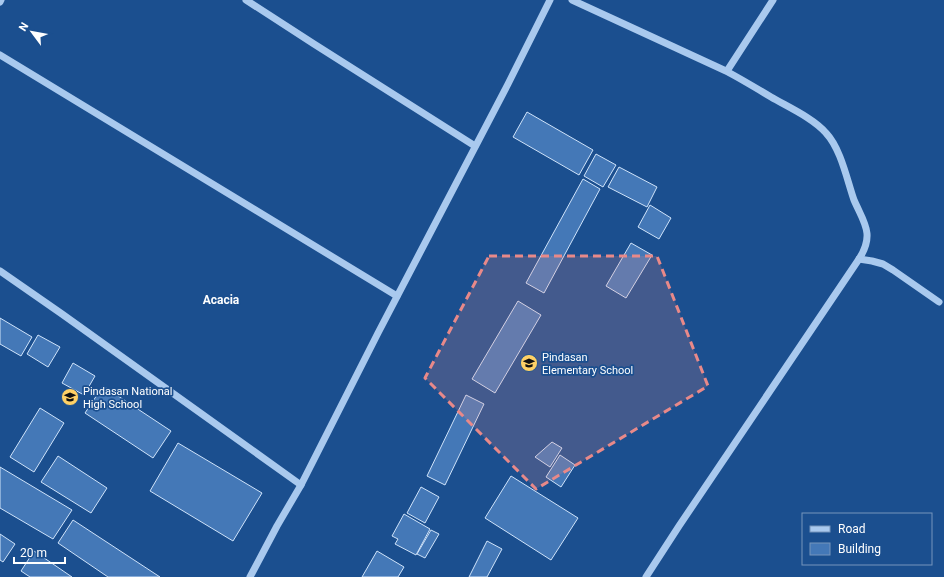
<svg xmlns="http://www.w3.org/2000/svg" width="944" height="577" font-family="Roboto,sans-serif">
  <rect width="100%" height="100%" fill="#1b4f8f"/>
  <g fill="#4478b7" stroke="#cfe3fa">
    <polygon points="527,112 593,150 579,175 513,137"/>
    <polygon points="596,154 616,165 603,187 584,176"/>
    <polygon points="619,167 657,187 647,207 608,187"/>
    <polygon points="583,179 600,189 544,293 526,283"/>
    <polygon points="650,205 671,218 659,239 638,227"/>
    <polygon points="631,243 652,255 626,298 606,286"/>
    <polygon points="518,301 541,315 495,393 472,379"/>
    <polygon points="0,318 32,337 21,356 0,344"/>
    <polygon points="38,335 60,347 48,367 27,354"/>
    <polygon points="73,363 95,376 84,395 62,383"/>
    <polygon points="103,386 171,431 153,458 85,413"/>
    <polygon points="466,395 484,404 445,485 427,476"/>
    <polygon points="40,408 64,423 34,472 10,457"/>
    <polygon points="552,442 562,448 550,467 535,457"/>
    <polygon points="178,443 262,493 233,541 150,491"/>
    <polygon points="560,455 575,465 561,487 546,477"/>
    <polygon points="58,456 107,488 91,513 41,482"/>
    <polygon points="0,467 72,510 53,539 0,508"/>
    <polygon points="511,476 578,518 551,560 485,518"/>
    <polygon points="421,487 439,497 425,523 407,513"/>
    <polygon points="404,514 430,529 416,555 395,544 398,539 392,536"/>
    <polygon points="73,520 160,577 108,577 58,543"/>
    <polygon points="431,530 439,534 425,558 417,554"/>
    <polygon points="0,534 15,544 3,562 0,560"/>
    <polygon points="487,541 502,549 487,577 469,577"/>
    <polygon points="34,551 72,577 30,577 21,571"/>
    <polygon points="377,551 404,567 398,577 362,577"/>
  </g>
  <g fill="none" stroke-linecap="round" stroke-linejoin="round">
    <g stroke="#a9c9ee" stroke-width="7">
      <polyline points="246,0 314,44 475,146"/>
      <path d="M 572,0 C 606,16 640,31 674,47 C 691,55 709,63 726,71 C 741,79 756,88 771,97 C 788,107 813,118 826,133 C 841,149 847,180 854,200 C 864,223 875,234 859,259 L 679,526 L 646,577"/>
      <polyline points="0,2 1,0"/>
      <polyline points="0,55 397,296"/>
      <polyline points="727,71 773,0"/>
      <polyline points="859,259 872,261 883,264 893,270 939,302"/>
      <polyline points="0,271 62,314 301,485"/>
      <polyline points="250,577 277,526 301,485 378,333 508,84 550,0"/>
    </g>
  </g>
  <path fill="#e88989" fill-opacity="0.2" stroke="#e88989" stroke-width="3" stroke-dasharray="8 5" stroke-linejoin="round" d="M 489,256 L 657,256 L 708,386 L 536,489 L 425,378 Z"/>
  <defs>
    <g id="school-disc" transform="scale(0.9)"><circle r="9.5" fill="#ffd166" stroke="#1b4f8f"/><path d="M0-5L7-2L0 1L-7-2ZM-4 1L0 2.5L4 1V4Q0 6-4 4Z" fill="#111"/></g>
  </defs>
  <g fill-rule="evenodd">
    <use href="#school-disc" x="529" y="363"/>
    <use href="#school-disc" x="70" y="397"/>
  </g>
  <g text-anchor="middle" stroke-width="3.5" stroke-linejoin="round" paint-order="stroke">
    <g font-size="11" fill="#fff" stroke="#1b4f8f" text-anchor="start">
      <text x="542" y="361">Pindasan<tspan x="542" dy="13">Elementary School</tspan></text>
      <text x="83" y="395">Pindasan National<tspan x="83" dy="13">High School</tspan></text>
    </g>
    <g font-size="12" font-weight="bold" fill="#fff" stroke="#1b4f8f">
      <text x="221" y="304">Acacia</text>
    </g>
  </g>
  <rect x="802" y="513" width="130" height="52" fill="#1b4f8f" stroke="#7695bc"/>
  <rect x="810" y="526" width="20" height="6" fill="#a9c9ee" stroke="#7695bc"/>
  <text x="838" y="533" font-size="12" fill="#ffffff">Road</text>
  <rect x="810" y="543" width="20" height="12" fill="#4478b7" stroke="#7695bc"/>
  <text x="838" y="553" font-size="12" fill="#ffffff">Building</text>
  <g transform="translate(32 32) rotate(302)" stroke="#1b4f8f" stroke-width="3" paint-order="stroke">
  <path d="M0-3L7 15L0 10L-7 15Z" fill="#ffffff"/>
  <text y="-6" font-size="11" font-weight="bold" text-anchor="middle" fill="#ffffff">N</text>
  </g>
  <path d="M14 557v6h51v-6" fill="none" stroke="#ffffff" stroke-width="2"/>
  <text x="20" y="557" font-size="12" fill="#ffffff" stroke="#1b4f8f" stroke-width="3" paint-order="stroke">20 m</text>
</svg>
